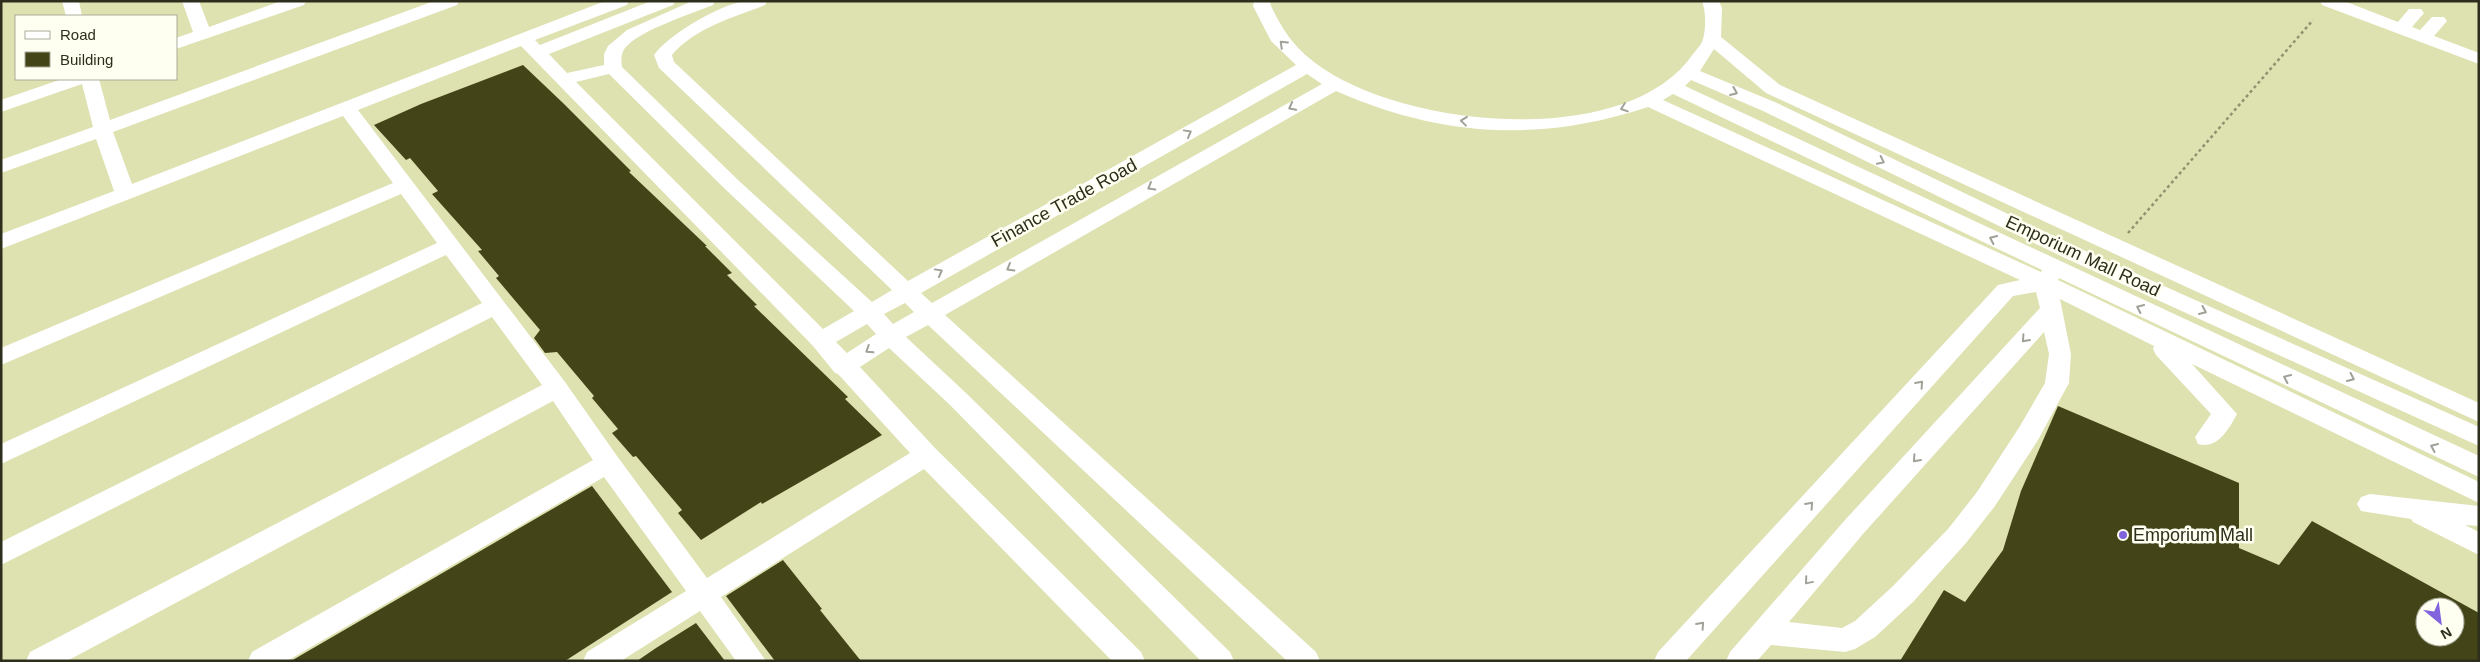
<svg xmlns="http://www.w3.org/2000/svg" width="2480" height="662" font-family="Helvetica,sans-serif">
  <rect width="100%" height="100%" fill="#dee1b0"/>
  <g fill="#434519" fill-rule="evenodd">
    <polygon points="523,65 563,103 631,171 629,172 707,246 705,246 732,273 727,275 757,305 754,306 848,397 845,399 882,435 762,504 761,502 701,540 678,513 682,510 636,456 633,457 612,433 618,429 592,398 594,396 557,352 545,353 534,338 540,330 496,278 499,276 478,251 482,250 432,194 438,191 410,158 406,160 374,125 421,104"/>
    <path d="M 2058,406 L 2239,483 L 2239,548 L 2279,565 L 2312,521 L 2479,613 L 2479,661 L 1900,661 L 1944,590 L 1965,602 L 2003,550 L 2021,491 ZM 2425,607 L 2455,607 L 2455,637 L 2425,637 Z"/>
    <polygon points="592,486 672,592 565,661 291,661"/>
    <polygon points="783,560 822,609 820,610 861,661 775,661 726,596"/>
    <polygon points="696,623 725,661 637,661 656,648"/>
  </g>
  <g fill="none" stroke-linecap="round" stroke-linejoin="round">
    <polyline stroke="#90936f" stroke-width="2.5" stroke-dasharray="3 3" stroke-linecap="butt" points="2128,233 2313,20"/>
    <g fill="#fff" fill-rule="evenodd">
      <polygon points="62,1 79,1 82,16 66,16"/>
      <polygon points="182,1 199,1 209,27 281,1 306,1 304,5 176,49 176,38 193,32"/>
      <path d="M 434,1 L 459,1 L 457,5 L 113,132 L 132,184 L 605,1 L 629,1 L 627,5 L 535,40 L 540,45 L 651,1 L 675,1 L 673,5 L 549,54 L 567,73 L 604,65 L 604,54 L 608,46 L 627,30 L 692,1 L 715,1 L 713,5 C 691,14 640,30 625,48 C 621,53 621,60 622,67 L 738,180 L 872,302 L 892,290 L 659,68 L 654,55 C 669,34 718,6 744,1 C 751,0 760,1 767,1 L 765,5 C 734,17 694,28 672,55 L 674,62 L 908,281 L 1296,65 L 1271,41 L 1253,6 L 1254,1 L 1270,1 L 1271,6 C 1282,29 1293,46 1314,62 C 1397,127 1626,152 1693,54 C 1696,50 1702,44 1703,39 C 1706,29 1706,11 1702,1 L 1719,1 L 1722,8 L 1721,37 L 1780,85 L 2479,403 L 2479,422 L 1766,93 L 1714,49 L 1700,71 L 1777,103 L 2079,248 L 2479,427 L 2479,446 L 2065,258 L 1763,111 L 1691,80 L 1685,86 L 2479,456 L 2479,477 L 2059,278 L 2058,280 L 2479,482 L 2479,503 L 2192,364 L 2237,414 C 2229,429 2217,450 2198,444 L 2195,437 L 2211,414 L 2156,355 L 2153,349 L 2154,346 L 2060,299 L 2071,354 L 2069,383 L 2038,440 L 1995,506 L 1966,543 L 1913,602 L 1875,637 L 1855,649 L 1845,652 L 1771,645 L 1757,661 L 1726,661 L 1730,652 L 1845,520 L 2040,308 L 2036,292 L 2013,296 L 1686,661 L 1654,661 L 1658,652 L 1998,285 L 2020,280 L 1648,107 C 1539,143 1441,137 1336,91 L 945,315 L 1316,652 L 1320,661 L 1287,661 L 928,325 L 906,337 L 966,393 L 1230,652 L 1234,661 L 1201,661 L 950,405 L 889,348 L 860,367 L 935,448 L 1141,652 L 1145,661 L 1112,661 L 924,469 L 721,597 L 766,661 L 736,661 L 700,611 L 621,661 L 583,661 L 587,652 L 686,591 L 604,477 L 287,661 L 248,661 L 252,652 L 593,460 L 553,401 L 67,661 L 26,661 L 30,652 L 542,385 L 492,317 L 1,565 L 1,542 L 482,303 L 446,255 L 1,464 L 1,444 L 437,243 L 401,194 L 1,365 L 1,348 L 393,183 L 343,116 L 1,249 L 1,234 L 114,191 L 96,139 L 1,173 L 1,160 L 93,127 L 82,84 L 1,112 L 1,100 L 62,79 L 99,79 L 110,120 ZM 521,46 L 813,346 L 835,373 L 838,374 L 910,453 L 707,578 L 617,456 L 565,382 L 358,110 ZM 609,74 L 724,188 L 854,311 L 823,329 L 576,82 ZM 1307,74 L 1322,84 L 932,303 L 921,293 ZM 1673,94 L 2042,270 L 2041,272 L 1663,100 ZM 905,303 L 914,312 L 893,324 L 884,314 ZM 867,324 L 876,334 L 847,353 L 836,342 ZM 2044,332 L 2049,354 L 2045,383 L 2020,426 L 1977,492 L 1948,529 L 1893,586 L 1855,621 L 1842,628 L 1789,622 L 1863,534 Z"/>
      <polygon points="2320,1 2344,1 2398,22 2409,9 2421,9 2424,13 2412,27 2420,30 2432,17 2444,17 2447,21 2434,36 2479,53 2479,64 2322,5"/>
      <polygon points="2370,494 2479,506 2479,526 2465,525 2479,532 2479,555 2413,522 2411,519 2361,511 2357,504 2361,497"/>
    </g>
  </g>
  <defs><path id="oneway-chevron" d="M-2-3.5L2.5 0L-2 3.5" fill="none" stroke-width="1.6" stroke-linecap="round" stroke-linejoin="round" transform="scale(1.25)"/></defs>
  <g stroke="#a0a198">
    <use href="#oneway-chevron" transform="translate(1283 44) rotate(-136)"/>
    <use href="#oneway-chevron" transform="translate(1734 92) rotate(23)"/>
    <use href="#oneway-chevron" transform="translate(1292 107) rotate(152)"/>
    <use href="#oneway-chevron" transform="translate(1624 108) rotate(161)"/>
    <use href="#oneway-chevron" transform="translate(1464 121) rotate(-173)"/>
    <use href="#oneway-chevron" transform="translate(1188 133) rotate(-29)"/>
    <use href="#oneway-chevron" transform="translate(1881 161) rotate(26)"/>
    <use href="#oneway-chevron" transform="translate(1151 187) rotate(150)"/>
    <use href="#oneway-chevron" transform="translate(1993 239) rotate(-155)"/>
    <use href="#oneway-chevron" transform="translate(1010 268) rotate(150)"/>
    <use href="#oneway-chevron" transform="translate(939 272) rotate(-29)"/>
    <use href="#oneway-chevron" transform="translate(2140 308) rotate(-155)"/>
    <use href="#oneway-chevron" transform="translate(2203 311) rotate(24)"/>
    <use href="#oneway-chevron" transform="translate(2025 339) rotate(132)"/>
    <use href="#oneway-chevron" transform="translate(869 350) rotate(147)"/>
    <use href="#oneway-chevron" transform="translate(2287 378) rotate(-155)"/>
    <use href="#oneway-chevron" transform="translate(2351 378) rotate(25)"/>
    <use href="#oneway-chevron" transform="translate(1920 384) rotate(-48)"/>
    <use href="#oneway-chevron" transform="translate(2434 447) rotate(-156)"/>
    <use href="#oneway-chevron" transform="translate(1916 459) rotate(132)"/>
    <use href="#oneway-chevron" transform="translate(1810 505) rotate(-48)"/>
    <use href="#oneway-chevron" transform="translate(1808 581) rotate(130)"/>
    <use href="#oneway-chevron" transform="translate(1701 625) rotate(-48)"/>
  </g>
  <circle fill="#8163de" stroke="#fefff0" stroke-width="2" cx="2123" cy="535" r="5"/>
  <g text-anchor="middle" stroke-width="5" stroke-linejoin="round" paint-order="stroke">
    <g font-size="18" fill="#2d2e1b" stroke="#fefff0">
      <text transform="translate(1064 203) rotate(-29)" y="6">Finance Trade Road</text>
      <text transform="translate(2083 256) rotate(25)" y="6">Emporium Mall Road</text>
    </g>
    <g font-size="18" fill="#2d2e1b" stroke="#fefff0" text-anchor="start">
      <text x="2133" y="541">Emporium Mall</text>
    </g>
  </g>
  <rect width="2480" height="662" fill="none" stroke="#2d2e1b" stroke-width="5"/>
  <rect x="15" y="15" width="162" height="65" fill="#fefff0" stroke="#aaab9b"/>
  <rect x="25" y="31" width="25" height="8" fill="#ffffff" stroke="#aaab9b"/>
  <text x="60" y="40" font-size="15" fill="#2d2e1b">Road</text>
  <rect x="25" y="52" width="25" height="15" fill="#434519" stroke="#aaab9b"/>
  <text x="60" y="65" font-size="15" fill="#2d2e1b">Building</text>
  <g transform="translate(2440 622) rotate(151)"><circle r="24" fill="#fefff0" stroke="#aaab9b"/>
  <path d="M0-4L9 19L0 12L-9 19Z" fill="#8163de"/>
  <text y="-8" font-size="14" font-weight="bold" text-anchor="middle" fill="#2d2e1b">N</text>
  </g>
</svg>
